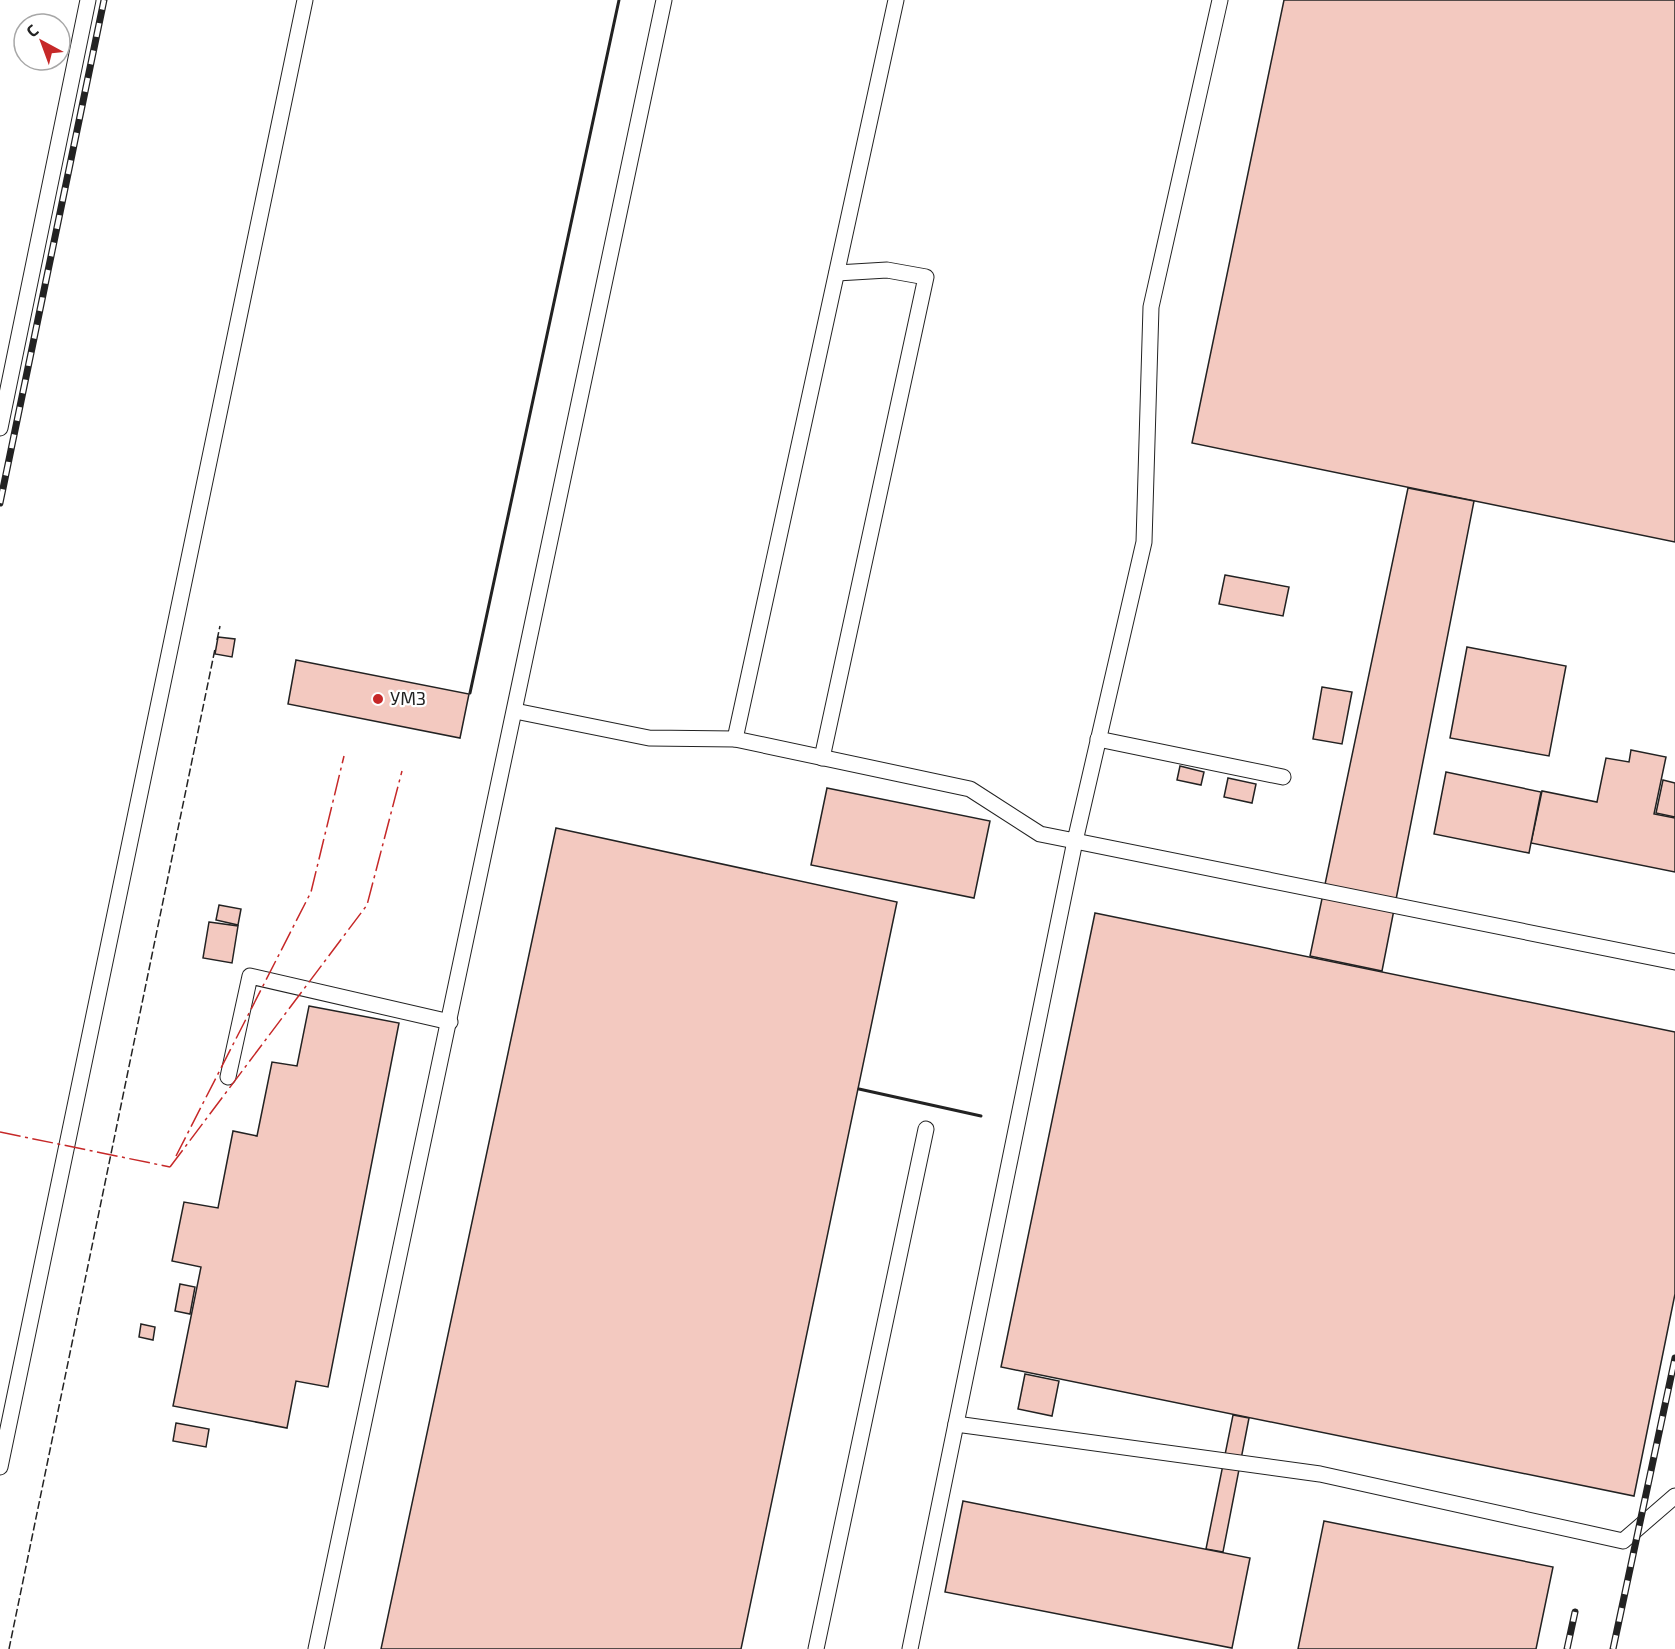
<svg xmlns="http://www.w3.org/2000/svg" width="1675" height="1649" font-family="'Exo 2',sans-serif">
  <rect width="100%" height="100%" fill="#fff"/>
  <g fill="#f3c9c0" stroke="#222" stroke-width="1.5">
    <polygon points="1284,0 1675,0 1675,542 1192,443"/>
    <polygon points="1408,488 1474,501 1382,971 1310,956"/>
    <polygon points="1225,575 1289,587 1283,616 1219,604"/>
    <polygon points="218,637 235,639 232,657 215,654"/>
    <polygon points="1467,647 1566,666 1549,756 1450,738"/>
    <polygon points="296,660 469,694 460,738 288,704"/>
    <polygon points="1322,687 1352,692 1342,744 1313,739"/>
    <polygon points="1631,750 1666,757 1654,814 1675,818 1675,872 1531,843 1542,791 1597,802 1606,758 1629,762"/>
    <polygon points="1180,766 1204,772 1201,785 1177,780"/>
    <polygon points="1446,772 1541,792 1529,853 1434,834"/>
    <polygon points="1228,778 1256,784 1252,803 1224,797"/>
    <polygon points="1663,780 1675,783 1675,817 1656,813"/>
    <polygon points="827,788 990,821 974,898 811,865"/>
    <polygon points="556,828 897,902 741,1649 381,1649"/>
    <polygon points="219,905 241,909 238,925 216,920"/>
    <polygon points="1095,913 1675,1032 1675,1294 1634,1496 1001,1367"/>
    <polygon points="209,922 238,926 232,963 203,958"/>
    <polygon points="309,1006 399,1023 328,1387 296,1381 287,1428 173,1406 201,1267 172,1261 184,1202 218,1208 233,1131 257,1136 272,1062 297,1066"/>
    <polygon points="180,1284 195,1287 190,1314 175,1311"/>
    <polygon points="141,1324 155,1327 153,1340 139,1337"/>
    <polygon points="1025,1374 1059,1381 1052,1416 1018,1409"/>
    <polygon points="1233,1415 1249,1418 1223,1552 1206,1549"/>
    <polygon points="176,1423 209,1429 206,1447 173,1441"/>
    <polygon points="963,1501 1250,1558 1232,1648 945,1592"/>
    <polygon points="1324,1521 1553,1567 1536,1649 1298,1649"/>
  </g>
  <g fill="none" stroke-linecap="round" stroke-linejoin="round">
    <g stroke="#222" stroke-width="17">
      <g id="service">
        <polyline points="0,428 88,0"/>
        <polyline points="515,711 649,738 735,739 970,789 1040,834 1075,841 1144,542 1151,307 1220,0"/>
        <polyline points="735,739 896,0"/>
        <polyline points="1098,739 1283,777"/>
        <polyline points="822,758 926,277 887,270 837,273"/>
        <polyline points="228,1077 250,976 450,1022"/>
        <polyline points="956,1424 1320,1474 1623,1541 1675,1496"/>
        <polyline points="0,1467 305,0"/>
        <polyline points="316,1649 664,0"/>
        <polyline points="816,1649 926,1129"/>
        <polyline points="910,1649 1075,841 1675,962"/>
      </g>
    </g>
    <use href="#service" stroke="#fff" stroke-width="15"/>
    <g stroke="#222" stroke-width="7">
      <g id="rail">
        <polyline points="0,503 104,0"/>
        <polyline points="1567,1649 1575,1612"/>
        <polyline points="1613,1649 1675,1358"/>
      </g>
    </g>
    <use href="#rail" stroke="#fff" stroke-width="4.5" stroke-dasharray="14" stroke-linecap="butt"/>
    <g stroke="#222" stroke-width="1.5" stroke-dasharray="8 3" stroke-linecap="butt">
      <polyline points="217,640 220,626"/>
      <polyline points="9,1649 215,649"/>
    </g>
    <g stroke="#222" stroke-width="3">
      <polyline points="470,693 619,0"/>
      <polyline points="859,1089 981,1116"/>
    </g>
    <g stroke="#c62828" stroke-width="1.5" stroke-dasharray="21 4.5 3 4.5" stroke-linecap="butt">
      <polyline points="0,1132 170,1167"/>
      <polyline points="176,1156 311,892 344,756"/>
      <polyline points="170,1167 367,905 402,771"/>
    </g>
  </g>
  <circle fill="#c62828" stroke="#fff" stroke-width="2" cx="378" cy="699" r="6"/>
  <g text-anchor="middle" stroke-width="4.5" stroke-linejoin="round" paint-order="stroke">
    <g font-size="18" fill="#222" stroke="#fff" text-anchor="start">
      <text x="390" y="705">УМЗ</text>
    </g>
  </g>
  <g transform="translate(42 42) rotate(319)"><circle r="28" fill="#ffffff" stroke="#a7a7a7" stroke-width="1.5"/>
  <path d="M0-4.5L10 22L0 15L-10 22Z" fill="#c62828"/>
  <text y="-9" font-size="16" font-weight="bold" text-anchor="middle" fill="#222222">С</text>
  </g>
</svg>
